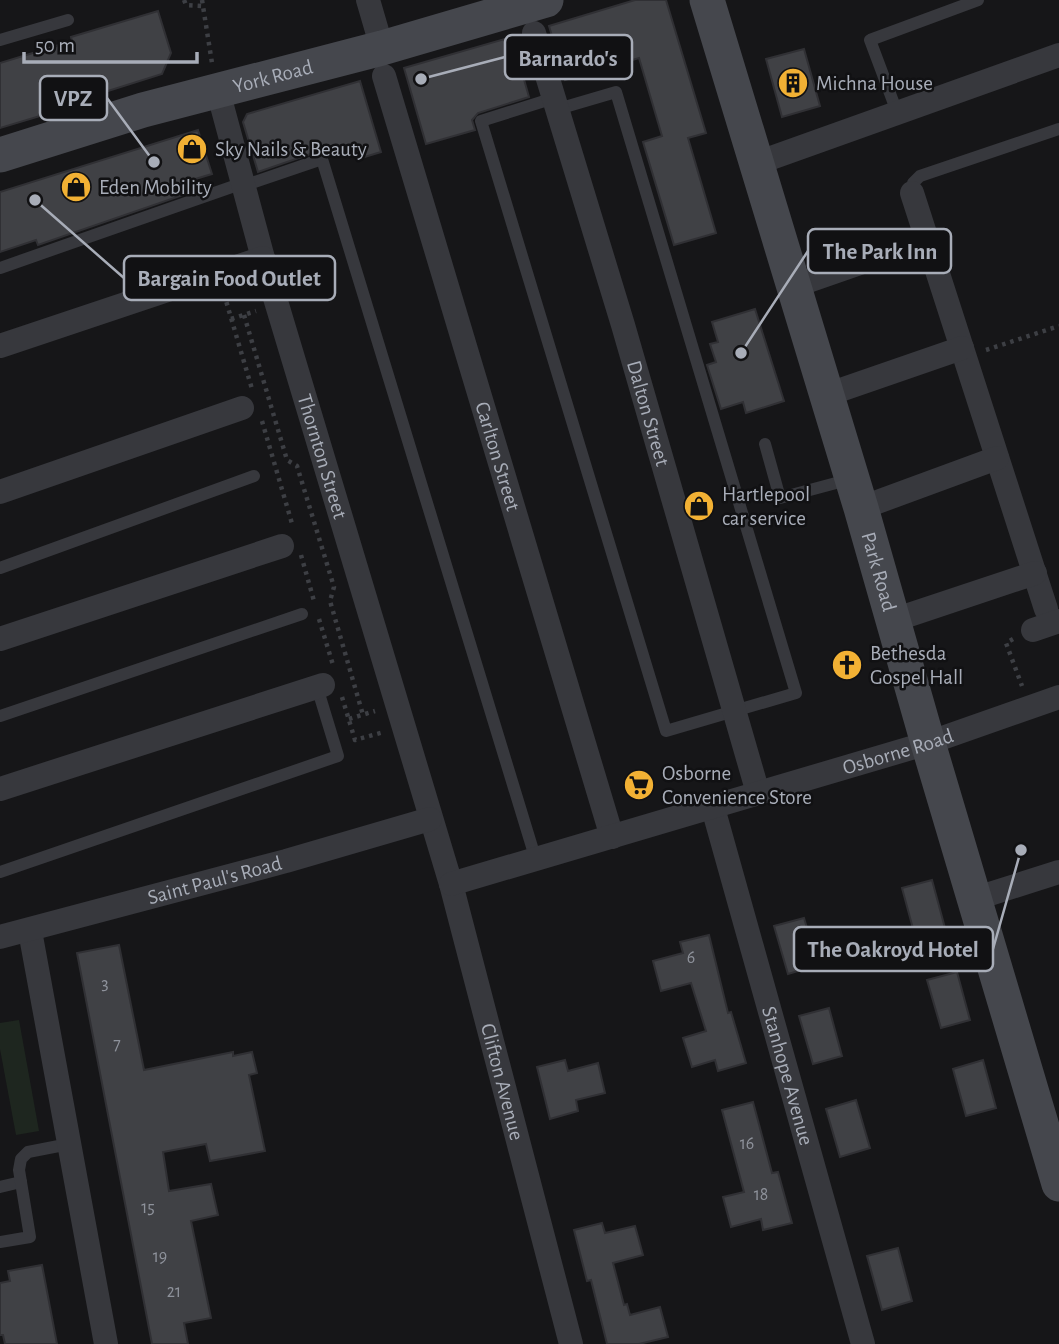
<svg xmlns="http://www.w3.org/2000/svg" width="1059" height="1344" font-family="'Alegreya Sans',sans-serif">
  <rect width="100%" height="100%" fill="#161618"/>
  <polygon fill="#1e261f" points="19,1020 39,1131 16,1135 0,1049 0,1023"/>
  <g fill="#404145" stroke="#303034" stroke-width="2">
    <polygon points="635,0 666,0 706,133 688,138 716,233 674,245 643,142 662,136 639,58 565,80 549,26"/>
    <polygon points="158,11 171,53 162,74 89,97 90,101 0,128 0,63 72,41 71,37"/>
    <polygon points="512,37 529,97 478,113 472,120 475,130 426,144 404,68"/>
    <polygon points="804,49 820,106 782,117 766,59"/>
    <polygon points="360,81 381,152 358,159 354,144 326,152 319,151 258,172 243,122 247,114"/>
    <polygon points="198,130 212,174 182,183 186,194 38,245 36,240 0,252 0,192"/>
    <polygon points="755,309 784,401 746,413 743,402 721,409 707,365 716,362 710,344 718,342 712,322"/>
    <polygon points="932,880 945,928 915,936 902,888"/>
    <polygon points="804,918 818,965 788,974 774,926"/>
    <polygon points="709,935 728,1013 731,1012 746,1063 718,1071 715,1060 692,1067 683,1038 706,1031 691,983 661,991 653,961 683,953 680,942"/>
    <polygon points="119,945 144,1070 233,1052 233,1056 252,1052 257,1073 249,1075 265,1151 210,1161 206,1144 163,1152 169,1191 211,1184 218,1215 191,1221 211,1318 184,1323 188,1344 152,1344 77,953"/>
    <polygon points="957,972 970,1020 941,1028 927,980"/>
    <polygon points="829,1008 842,1056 813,1064 799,1016"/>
    <polygon points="565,1060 568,1071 598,1063 605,1093 576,1100 578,1111 550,1119 537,1067"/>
    <polygon points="983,1060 996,1108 966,1116 953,1069"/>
    <polygon points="856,1100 870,1148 840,1157 826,1109"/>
    <polygon points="753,1102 772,1173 778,1172 792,1223 763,1230 761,1219 731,1227 723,1197 744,1192 722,1110"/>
    <polygon points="602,1223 605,1233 635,1226 643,1255 613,1263 624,1305 627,1304 630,1315 660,1307 668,1337 639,1344 607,1344 591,1280 587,1281 574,1230"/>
    <polygon points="898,1248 912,1301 882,1310 867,1256"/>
    <polygon points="42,1265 57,1344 5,1344 3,1335 0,1335 0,1283 10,1281 8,1271"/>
  </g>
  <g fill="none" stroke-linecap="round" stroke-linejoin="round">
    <g stroke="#3d3f44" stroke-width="4.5" stroke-dasharray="3.5 5" stroke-linecap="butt">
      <polyline points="184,0 186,5 203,6"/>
      <polyline points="202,0 212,63"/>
      <polyline points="224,294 252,389"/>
      <polyline points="244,315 287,460 297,466 334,587 330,601 363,715"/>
      <polyline points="231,319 256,311"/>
      <polyline points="986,350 1059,326"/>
      <polyline points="262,421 293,527"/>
      <polyline points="301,555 314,601"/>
      <polyline points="319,619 333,665"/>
      <polyline points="1013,639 1006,643 1022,686"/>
      <polyline points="342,697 355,740 384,732"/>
      <polyline points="349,719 375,711"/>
    </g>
    <g stroke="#37383d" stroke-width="12">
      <polyline points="0,40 68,20"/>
      <polyline points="554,98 481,121 666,731 796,693 616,92 558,109"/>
      <polyline points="897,112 870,40 978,0"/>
      <polyline points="243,186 322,159 536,860"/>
      <polyline points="912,193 913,183 920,176 1059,129"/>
      <polyline points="0,268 243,183"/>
      <polyline points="765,444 780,498 851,479"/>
      <polyline points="0,568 254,476"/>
      <polyline points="0,716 302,614"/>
      <polyline points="0,872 338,756 317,687"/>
      <polyline points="0,1187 21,1182"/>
      <polyline points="0,1242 30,1237 19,1170 21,1159 28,1152 69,1144"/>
    </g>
    <g stroke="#37383d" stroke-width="24">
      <polyline points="368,0 382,48"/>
      <path id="s1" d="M 534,33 L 623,325 L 758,793"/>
      <path id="s2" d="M 384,76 L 612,837"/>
      <path id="s3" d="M 218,91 L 263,258 L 451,884 L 571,1344"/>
      <polyline points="757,163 1059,55"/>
      <polyline points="912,193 1046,609"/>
      <polyline points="794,286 926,240"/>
      <polyline points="0,346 263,258"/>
      <polyline points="826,395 962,348"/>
      <polyline points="0,492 242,408"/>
      <polyline points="861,508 997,458"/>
      <polyline points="894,620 1035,573"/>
      <polyline points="1033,630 1059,621"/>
      <polyline points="0,639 282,546"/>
      <polyline points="0,789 323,685"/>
      <path id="s4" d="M 713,808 L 863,1344"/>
      <path id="s5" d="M 451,884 L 928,743 L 1059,697"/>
      <polyline points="974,899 1059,872"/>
      <polyline points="30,931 106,1344"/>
      <path id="s6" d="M 0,937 L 286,861 L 430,819"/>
    </g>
    <g stroke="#45474d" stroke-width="35">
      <path id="s7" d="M 707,0 L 861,508 L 928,743 L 1059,1184"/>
      <path id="s8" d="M 0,155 L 143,110 L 382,48 L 546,0"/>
    </g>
  </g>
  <defs>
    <g id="building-disc" transform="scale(1.575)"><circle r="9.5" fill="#f2b134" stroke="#111113"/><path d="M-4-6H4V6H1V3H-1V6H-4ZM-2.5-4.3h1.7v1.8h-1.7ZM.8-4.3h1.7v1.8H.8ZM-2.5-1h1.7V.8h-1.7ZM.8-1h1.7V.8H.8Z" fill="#111"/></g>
    <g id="shop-disc" transform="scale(1.575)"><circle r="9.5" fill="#f2b134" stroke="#111113"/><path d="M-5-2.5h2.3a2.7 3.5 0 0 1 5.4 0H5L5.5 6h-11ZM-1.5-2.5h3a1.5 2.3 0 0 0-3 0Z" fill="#111"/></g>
    <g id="church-disc" transform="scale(1.575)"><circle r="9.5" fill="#f2b134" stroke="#111113"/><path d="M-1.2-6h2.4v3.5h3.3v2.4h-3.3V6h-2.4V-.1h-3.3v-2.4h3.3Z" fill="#111"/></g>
    <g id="supermarket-disc" transform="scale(1.575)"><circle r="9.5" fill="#f2b134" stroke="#111113"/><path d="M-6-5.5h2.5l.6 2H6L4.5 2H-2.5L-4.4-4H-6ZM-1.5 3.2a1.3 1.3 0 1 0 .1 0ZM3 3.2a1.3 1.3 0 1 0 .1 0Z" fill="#111"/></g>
  </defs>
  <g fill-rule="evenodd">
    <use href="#building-disc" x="793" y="83"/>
    <use href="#shop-disc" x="192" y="149"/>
    <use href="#shop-disc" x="76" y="187"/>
    <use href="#shop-disc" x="699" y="506"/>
    <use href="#church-disc" x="847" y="665"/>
    <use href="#supermarket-disc" x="639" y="785"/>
  </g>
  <g text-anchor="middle" stroke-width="5" stroke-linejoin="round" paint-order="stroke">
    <g font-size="18" fill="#8e929b">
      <text x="691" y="963">6</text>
      <text x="105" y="989">3</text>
      <text x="117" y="1050">7</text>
      <text x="747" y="1149">16</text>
      <text x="761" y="1200">18</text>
      <text x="148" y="1213">15</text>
      <text x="160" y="1262">19</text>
      <text x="174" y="1297">21</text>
    </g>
    <g font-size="21" fill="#a8adb8" stroke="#111113">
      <text dy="7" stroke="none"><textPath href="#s8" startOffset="284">York Road</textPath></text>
      <text dy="7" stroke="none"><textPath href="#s1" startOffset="397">Dalton Street</textPath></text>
      <text dy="7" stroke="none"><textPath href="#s3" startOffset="380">Thornton Street</textPath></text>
      <text dy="7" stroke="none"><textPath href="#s2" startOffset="397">Carlton Street</textPath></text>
      <text dy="7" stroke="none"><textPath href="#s7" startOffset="597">Park Road</textPath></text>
      <text dy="7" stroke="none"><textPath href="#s5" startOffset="466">Osborne Road</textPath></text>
      <text dy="7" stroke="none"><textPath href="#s6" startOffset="222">Saint Paul's Road</textPath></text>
      <text dy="7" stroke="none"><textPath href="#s4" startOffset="278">Stanhope Avenue</textPath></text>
      <text dy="7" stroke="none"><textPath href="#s3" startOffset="1031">Clifton Avenue</textPath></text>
    </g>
    <g font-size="21" fill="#a8adb8" stroke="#111113" text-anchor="start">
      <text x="816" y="90">Michna House</text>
      <text x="215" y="156">Sky Nails &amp; Beauty</text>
      <text x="99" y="194">Eden Mobility</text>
      <text x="722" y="501">Hartlepool<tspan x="722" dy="24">car service</tspan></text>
      <text x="870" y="660">Bethesda<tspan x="870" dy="24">Gospel Hall</tspan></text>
      <text x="662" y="780">Osborne<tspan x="662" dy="24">Convenience Store</tspan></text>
    </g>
  </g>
  <path fill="none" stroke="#a8adb8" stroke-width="2.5" d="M421 79L505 57M154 162L107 98M741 353L808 251M35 200L124 278M1021 850L993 949"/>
  <g fill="#a8adb8" stroke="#111113" stroke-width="2.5">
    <circle cx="421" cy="79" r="7"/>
    <circle cx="154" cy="162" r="7"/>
    <circle cx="741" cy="353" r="7"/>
    <circle cx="35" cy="200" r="7"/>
    <circle cx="1021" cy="850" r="7"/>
  </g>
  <g fill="#111113" stroke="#a8adb8" stroke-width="2.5">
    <rect x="505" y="35" width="127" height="44" rx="7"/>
    <rect x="40" y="76" width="67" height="44" rx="7"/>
    <rect x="808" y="229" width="143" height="44" rx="7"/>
    <rect x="124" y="256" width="211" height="44" rx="7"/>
    <rect x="794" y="927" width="199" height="44" rx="7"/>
  </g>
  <g font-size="23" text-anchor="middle" font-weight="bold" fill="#a8adb8">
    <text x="568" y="66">Barnardo's</text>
    <text x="73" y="106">VPZ</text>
    <text x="880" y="259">The Park Inn</text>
    <text x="229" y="286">Bargain Food Outlet</text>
    <text x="893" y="957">The Oakroyd Hotel</text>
  </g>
  <path d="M24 52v10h173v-10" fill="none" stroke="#a8adb8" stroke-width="3.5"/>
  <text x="35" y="52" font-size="21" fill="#a8adb8" stroke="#111113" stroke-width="5" paint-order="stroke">50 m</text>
</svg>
